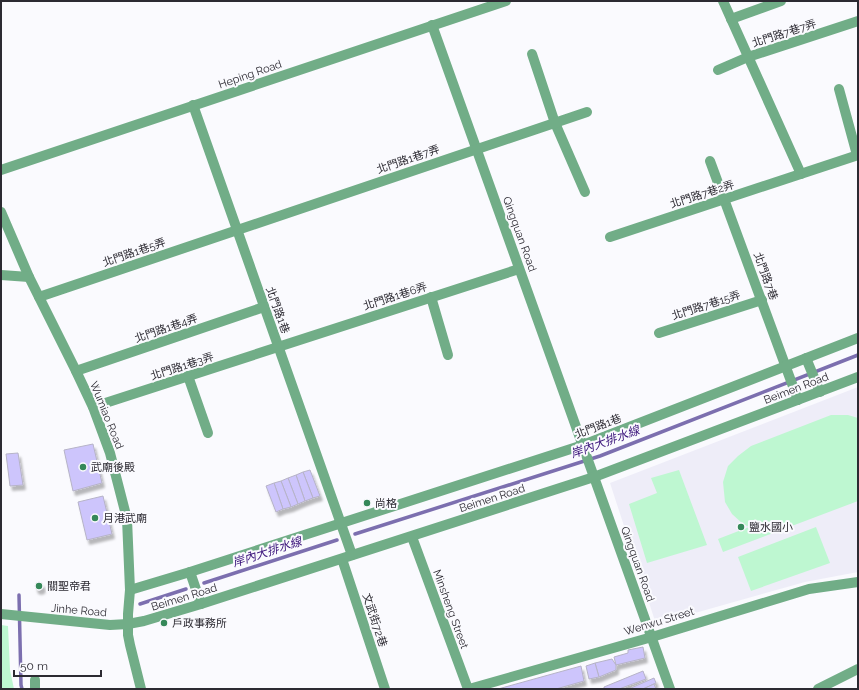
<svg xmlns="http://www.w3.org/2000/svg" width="859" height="690" font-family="Raleway,'Noto Sans TC',sans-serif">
  <defs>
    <filter id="shadow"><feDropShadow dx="2.5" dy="4.5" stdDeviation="1" flood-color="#0004"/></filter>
  </defs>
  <rect width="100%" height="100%" fill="#fafafe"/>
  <polygon fill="#eeedf8" points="858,387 858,572 805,582 656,624 610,483"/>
  <g fill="#bef7d1">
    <polygon points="831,415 848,415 858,418 858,501 723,552 718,539 749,527 743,524 732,514 725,502 723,482 728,466 738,456 751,446"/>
    <polygon points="679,470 707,545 647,563 629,504 657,493 651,478"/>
    <polygon points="816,527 830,563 751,591 738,557"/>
    <polygon points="1,625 8,626 10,670 14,689 1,689"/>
  </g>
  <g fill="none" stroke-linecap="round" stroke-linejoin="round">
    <g stroke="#7c6faf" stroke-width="3.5">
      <polyline points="355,534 600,456 858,355"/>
      <polyline points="204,583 337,540"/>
      <polyline points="19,595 21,685 22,689"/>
      <polyline points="140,604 186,589"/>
    </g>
  </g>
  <g fill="#cdc5fc" stroke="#b6b3c7" filter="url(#shadow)">
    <polygon points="93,444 102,483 73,491 64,450"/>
    <polygon points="18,453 23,485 10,486 6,454"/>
    <polygon points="310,470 320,496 313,498 303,472"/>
    <polygon points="303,472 313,498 305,501 296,475"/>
    <polygon points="296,475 305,501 298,504 288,478"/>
    <polygon points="288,478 298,504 291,507 281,481"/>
    <polygon points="281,481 291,507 283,509 274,483"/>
    <polygon points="274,483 283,509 276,512 266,486"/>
    <polygon points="103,496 112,534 87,540 78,502"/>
    <circle cx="39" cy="586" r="4"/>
    <polygon points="643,647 645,658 616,665 614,657 628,653 628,650"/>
    <polygon points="612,659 616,665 616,670 599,677 595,663"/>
    <polygon points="595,663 599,677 589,679 586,666"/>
    <polygon points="581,666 584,681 556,689 498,689"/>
    <polygon points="643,671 646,679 619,689 604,689 604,687"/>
    <polygon points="654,678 656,683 643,689 632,689 631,688"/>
    <polygon points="654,684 656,689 643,689"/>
  </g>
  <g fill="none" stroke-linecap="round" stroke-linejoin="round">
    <g stroke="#71ad87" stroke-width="10">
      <polyline points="723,1 801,174"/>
      <polyline points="731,19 781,1"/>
      <polyline points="432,25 670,689"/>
      <polyline points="532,54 555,123 585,192"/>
      <polyline points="718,70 748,57 858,21"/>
      <polyline points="839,89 857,155"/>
      <polyline points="193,105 352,555"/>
      <polyline points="710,161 798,400"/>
      <polyline points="1,170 506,1"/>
      <polyline points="1,212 29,277 76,371 93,407 110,453 127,519 130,590 128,614 128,635 130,645 141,689"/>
      <polyline points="610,237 858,155"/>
      <polyline points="1,275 29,277"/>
      <polyline points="39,297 587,112"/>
      <polyline points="431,297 448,355"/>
      <polyline points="659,333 762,300"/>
      <polyline points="806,358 820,392"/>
      <polyline points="76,371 264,307"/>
      <polyline points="188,376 208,433"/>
      <polyline points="93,407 519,269"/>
      <polyline points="412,537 468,689"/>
      <polyline points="342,559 385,689"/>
      <polyline points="190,572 201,604"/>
      <polyline points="130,590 190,572 583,445 858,338"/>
      <polyline points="1,614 110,625 128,624 144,621 201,604 594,477 858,377"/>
      <polyline points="35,689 35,680"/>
      <polyline points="469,689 652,637 809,589 858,582"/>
      <polyline points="818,689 858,669"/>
    </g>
  </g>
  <g fill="#358859" stroke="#fafafe" stroke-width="1.5">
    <circle cx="83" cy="467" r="4"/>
    <circle cx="367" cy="503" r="4"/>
    <circle cx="95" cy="518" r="4"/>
    <circle cx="741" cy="527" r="4"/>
    <circle cx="39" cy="586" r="4"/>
    <circle cx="164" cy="623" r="4"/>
  </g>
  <g text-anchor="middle" stroke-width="4" stroke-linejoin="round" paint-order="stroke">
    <g font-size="11" fill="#2c2a32" stroke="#fafafe">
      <text transform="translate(784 33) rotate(-18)" y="4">北門路7巷7弄</text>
      <text transform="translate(250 74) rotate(-19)" y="4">Heping Road</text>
      <text transform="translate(408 159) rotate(-19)" y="4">北門路1巷7弄</text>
      <text transform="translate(702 194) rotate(-18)" y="4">北門路7巷2弄</text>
      <text transform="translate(520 234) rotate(70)" y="4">Qingquan Road</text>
      <text transform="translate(134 252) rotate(-19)" y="4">北門路1巷5弄</text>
      <text transform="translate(766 276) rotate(70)" y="4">北門路7巷</text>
      <text transform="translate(395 296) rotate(-18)" y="4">北門路1巷6弄</text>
      <text transform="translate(706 305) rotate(-18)" y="4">北門路7巷15弄</text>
      <text transform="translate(278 310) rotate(70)" y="4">北門路1巷</text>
      <text transform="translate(166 328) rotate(-19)" y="4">北門路1巷4弄</text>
      <text transform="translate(182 366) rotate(-18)" y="4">北門路1巷3弄</text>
      <text transform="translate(796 388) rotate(-21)" y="4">Beimen Road</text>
      <text transform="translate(107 415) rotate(68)" y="4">Wumiao Road</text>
      <text transform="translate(598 426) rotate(-21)" y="4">北門路1巷</text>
      <text transform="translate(492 498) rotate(-18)" y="4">Beimen Road</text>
      <text transform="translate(638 564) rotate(70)" y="4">Qingquan Road</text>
      <text transform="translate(184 597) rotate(-17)" y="4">Beimen Road</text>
      <text transform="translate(451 609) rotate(70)" y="4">Minsheng Street</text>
      <text transform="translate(79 610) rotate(5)" y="4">Jinhe Road</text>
      <text transform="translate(375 620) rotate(72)" y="4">文武街72巷</text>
      <text transform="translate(659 621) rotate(-17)" y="4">Wenwu Street</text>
    </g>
    <g font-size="11" fill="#2c2a32" stroke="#fafafe" text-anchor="start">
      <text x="91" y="471">武廟後殿</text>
      <text x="375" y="507">尚格</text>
      <text x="103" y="522">月港武廟</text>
      <text x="749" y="531">鹽水國小</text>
      <text x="47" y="590">關聖帝君</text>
      <text x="172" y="627">戶政事務所</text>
    </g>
    <g font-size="12" font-style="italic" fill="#3a137b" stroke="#fafafe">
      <text transform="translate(605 442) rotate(-20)" y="4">岸內大排水線</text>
      <text transform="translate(267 552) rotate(-18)" y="4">岸內大排水線</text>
    </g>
  </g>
  <rect width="859" height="690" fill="none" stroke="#2c2a32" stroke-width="4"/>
  <path d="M14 670v6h87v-6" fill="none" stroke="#2c2a32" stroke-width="2"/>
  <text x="20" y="670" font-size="12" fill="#2c2a32" stroke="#fafafe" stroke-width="3" paint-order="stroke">50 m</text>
</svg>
